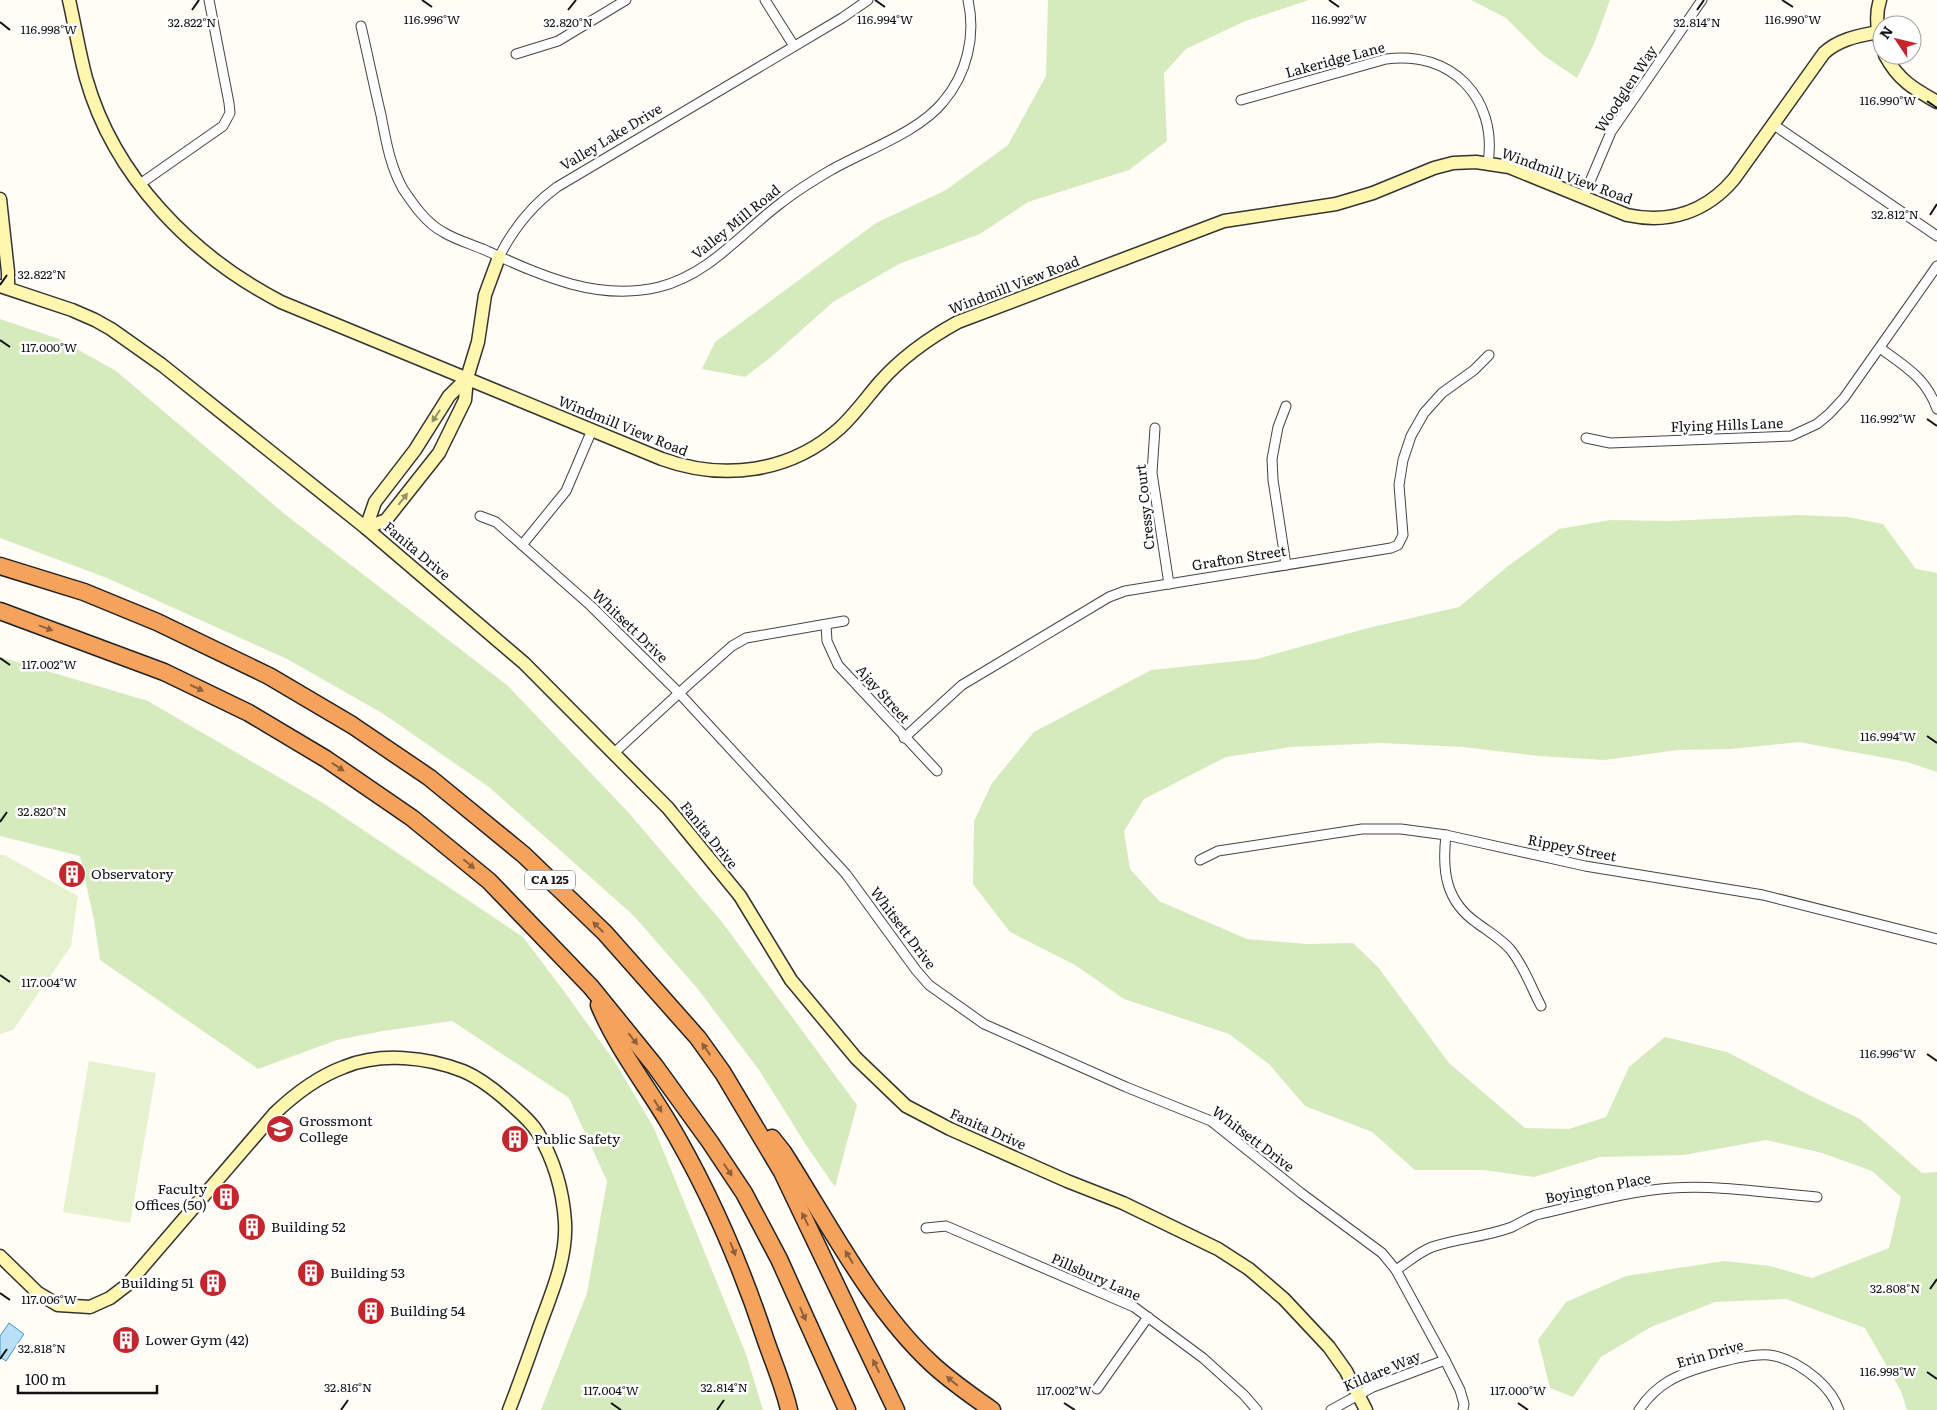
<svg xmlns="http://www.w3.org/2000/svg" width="1937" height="1410" font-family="Literata,serif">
  <rect width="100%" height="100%" fill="#fffdf5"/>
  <g fill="#d5ebbd">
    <polygon points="1048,0 1309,0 1243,22 1186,49 1164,73 1167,141 1129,170 1028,202 980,234 899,264 833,302 770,358 745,377 702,369 715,342 876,223 946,190 1008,145 1046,76"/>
    <polygon points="1471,0 1610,0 1594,44 1577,78 1543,55 1506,18"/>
    <polygon points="0,319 59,339 116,371 286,515 507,685 628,812 722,922 857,1105 835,1187 806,1145 759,1070 697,988 633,915 489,787 382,713 287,659 107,578 0,538"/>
    <polygon points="1797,515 1847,517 1883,524 1916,569 1937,573 1937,772 1907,762 1799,742 1732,749 1678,750 1604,760 1538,756 1463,747 1381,743 1291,747 1226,757 1144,799 1124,831 1130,869 1159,901 1247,939 1308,944 1353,943 1378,967 1449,1063 1525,1128 1569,1129 1606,1117 1629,1067 1665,1037 1727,1052 1811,1096 1860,1119 1922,1173 1937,1172 1937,1410 1907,1410 1901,1391 1865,1328 1786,1299 1715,1302 1651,1327 1601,1357 1573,1397 1550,1388 1538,1340 1566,1302 1626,1276 1724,1261 1770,1266 1812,1278 1889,1248 1901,1197 1872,1171 1822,1153 1766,1140 1684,1155 1600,1157 1534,1177 1484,1170 1415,1170 1372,1132 1305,1106 1269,1064 1229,1034 1124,999 1075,965 1010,932 973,884 974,821 992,783 1034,732 1151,670 1257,659 1368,628 1459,607 1508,566 1559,529 1611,520 1669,521"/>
    <polygon points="0,657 148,701 323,803 523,937 566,994 615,1062 654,1128 746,1354 763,1410 541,1410 587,1293 607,1181 569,1098 452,1021 383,1031 337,1040 258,1069 100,960 94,920 80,856 0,836"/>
  </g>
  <g fill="#e6f2cf">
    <polygon points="0,855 4,855 78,896 71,946 13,1030 0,1034"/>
    <polygon points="89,1061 156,1073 130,1223 63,1212"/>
  </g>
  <polygon fill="#b9e0f7" stroke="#3f96cf" points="9,1323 24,1334 6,1361 0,1357 0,1336"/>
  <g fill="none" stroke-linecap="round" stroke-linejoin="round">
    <g stroke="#444" stroke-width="11">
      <g id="street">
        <polyline points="765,0 794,46"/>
        <path d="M 361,26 C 368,56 374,86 381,115 C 386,141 390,166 403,189 C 413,204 426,223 443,232 C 456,240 471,244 485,250 C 540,275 597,302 659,287 C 710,274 741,233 781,203 C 796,191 814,180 831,170 C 864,151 919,132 943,102 C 967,74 976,36 968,0"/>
        <polyline points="516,54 558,41 626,0"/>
        <path d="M 1241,100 L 1386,59 C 1451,50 1498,98 1488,163"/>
        <polyline points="1774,125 1937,236"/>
        <polyline points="140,184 223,126 230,113 229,103 209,0"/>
        <polyline points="1583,198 1611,132 1702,0"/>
        <path d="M 499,257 C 513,229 531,206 557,187 L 842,18 L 868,0"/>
        <path d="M 1880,348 C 1906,367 1926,378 1937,409"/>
        <polyline points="1155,428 1152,473 1169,584"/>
        <polyline points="1586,438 1610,443 1791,436 1817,424 1829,414 1844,398 1937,266"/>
        <polyline points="480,516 496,522 591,606 679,693 846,874 916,970 929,985 984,1024 1126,1087 1211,1121 1301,1193 1382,1253 1396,1270 1445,1360 1460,1390 1464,1404 1463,1410"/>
        <polyline points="522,545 566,491 592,430"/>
        <polyline points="1286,565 1273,480 1272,459 1278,427 1286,406"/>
        <polyline points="826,625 827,641 838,665 937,771"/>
        <polyline points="904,738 962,685 1109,597 1125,591 1391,548 1398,545 1403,535 1399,485 1403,460 1411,436 1424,413 1442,393 1474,370 1489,355"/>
        <polyline points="614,753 689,684 732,646 746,638 844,621"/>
        <path d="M 1446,835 C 1442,870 1445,901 1477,923 C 1489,932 1500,938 1510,949 C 1524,966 1531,987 1541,1006"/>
        <polyline points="1200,860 1218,851 1362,829 1401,829 1446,835 1585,866 1763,895 1937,939"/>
        <polyline points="926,1228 946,1226 1134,1307 1203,1358 1244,1395 1257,1410"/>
        <path d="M 1396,1270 C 1408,1262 1419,1252 1432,1247 C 1458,1238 1486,1237 1512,1227 C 1520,1223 1528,1218 1536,1215 C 1581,1205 1627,1191 1672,1188 C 1720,1185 1769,1193 1817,1197"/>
        <polyline points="1097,1389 1148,1317"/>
        <polyline points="1331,1410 1373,1387 1445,1360"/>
        <path d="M 1639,1410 C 1647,1398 1657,1388 1669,1381 C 1689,1369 1746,1353 1769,1355 C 1787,1357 1804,1368 1817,1379 C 1826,1387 1835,1398 1839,1410"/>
      </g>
    </g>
    <g stroke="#333" stroke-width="15">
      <g id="secondary">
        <path d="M 69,0 C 75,26 79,52 86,78 C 114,177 192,256 281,302 L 662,459 C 723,481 790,473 840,428 C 855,414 867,397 880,382 C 902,357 929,338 958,322 L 1224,221 L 1336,204 L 1373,193 L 1434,168 L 1453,163 L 1476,162 L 1509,167 L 1627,215 C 1669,224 1706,212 1734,179 L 1824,53 C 1839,39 1858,36 1878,32"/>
        <path d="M 1880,0 C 1875,15 1877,31 1882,47"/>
        <path d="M 1885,55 C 1898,80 1914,89 1937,102"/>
        <polyline points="0,199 8,272 8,287"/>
        <polyline points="0,286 72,310 95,320 111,329 162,365 366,528 524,663 668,808 740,896 791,980 856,1058 906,1106 950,1129 1067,1181 1123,1203 1218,1249 1249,1269 1284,1299 1329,1347 1346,1371 1366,1410"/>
        <polyline points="366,528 386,520 439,453 465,400 467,378 478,342 485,295 499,257"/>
        <polyline points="366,528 375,502 415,450 449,396 467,378"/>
        <path d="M 0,1256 L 38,1293 L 58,1305 L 90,1307 L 110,1298 L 127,1285 L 275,1113 C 296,1093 317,1077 344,1067 C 381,1052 427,1057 463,1071 C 482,1079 500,1094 515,1108 C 523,1115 532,1123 538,1133 C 554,1160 563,1191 565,1222 C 567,1258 552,1292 540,1325 C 530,1353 520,1382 509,1410"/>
      </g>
    </g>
    <g stroke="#222" stroke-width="19">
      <g id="highway">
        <polyline points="0,566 84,592 157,622 269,676 352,725 430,778 524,855 605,933 698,1038 723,1073 782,1172 896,1410"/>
        <polyline points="0,611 164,672 249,713 326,759 412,818 489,881 591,987 655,1066 710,1142 744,1193 779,1259 847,1410"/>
        <path d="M 599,1005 C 616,1046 644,1082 667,1120 C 710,1192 740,1262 766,1341 C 774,1364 784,1387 789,1410"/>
        <path d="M 772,1138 L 783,1152 C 828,1222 871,1307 931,1363 C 950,1381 971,1395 992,1410"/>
      </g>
    </g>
    <use href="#street" stroke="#fff" stroke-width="9"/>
    <use href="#secondary" stroke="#fff6b0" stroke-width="12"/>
    <use href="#highway" stroke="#f5a25d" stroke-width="16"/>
  </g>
  <defs><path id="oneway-solid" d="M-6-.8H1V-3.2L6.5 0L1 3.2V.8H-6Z" transform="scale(1.25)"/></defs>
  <g fill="#948f68">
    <use href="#oneway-solid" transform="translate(436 416) rotate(123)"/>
    <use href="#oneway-solid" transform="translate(403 499) rotate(-52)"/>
  </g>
  <g fill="#8e613b">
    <use href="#oneway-solid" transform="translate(46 628) rotate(20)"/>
    <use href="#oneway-solid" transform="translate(197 688) rotate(25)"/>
    <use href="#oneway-solid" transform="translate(338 767) rotate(34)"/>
    <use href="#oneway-solid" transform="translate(469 864) rotate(40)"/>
    <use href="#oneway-solid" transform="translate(598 927) rotate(-136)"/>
    <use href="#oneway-solid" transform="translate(633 1039) rotate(51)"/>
    <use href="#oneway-solid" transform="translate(706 1049) rotate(-125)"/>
    <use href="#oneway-solid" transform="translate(658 1106) rotate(58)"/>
    <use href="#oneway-solid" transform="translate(728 1170) rotate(56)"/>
    <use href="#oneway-solid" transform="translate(805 1219) rotate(-116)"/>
    <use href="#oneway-solid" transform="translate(733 1249) rotate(69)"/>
    <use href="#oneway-solid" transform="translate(849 1257) rotate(-122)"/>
    <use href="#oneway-solid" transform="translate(803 1314) rotate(66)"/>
    <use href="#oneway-solid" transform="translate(876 1366) rotate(-116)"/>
    <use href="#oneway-solid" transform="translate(952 1381) rotate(-140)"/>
  </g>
  <path fill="none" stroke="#111" stroke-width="2" d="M 422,0 L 432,7M 875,0 L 885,7M 1329,0 L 1339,7M 1782,0 L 1793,7M 192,10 L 199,0M 568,10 L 576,0M 1697,10 L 1704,0M 0,22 L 10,30M 1927,101 L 1937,108M 1930,215 L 1937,204M 0,285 L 7,275M 0,340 L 10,347M 1927,419 L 1937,426M 0,658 L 10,665M 1927,736 L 1937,743M 0,822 L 7,812M 0,975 L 10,982M 1927,1054 L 1937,1061M 1930,1289 L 1937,1279M 0,1293 L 10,1300M 0,1359 L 7,1349M 1927,1372 L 1937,1379M 611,1403 L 621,1410M 1064,1403 L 1075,1410M 1518,1403 L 1528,1410M 341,1410 L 348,1400M 717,1410 L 724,1400"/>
  <defs>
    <g id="building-disc" transform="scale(1.4375)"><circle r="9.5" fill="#c4262e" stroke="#fff"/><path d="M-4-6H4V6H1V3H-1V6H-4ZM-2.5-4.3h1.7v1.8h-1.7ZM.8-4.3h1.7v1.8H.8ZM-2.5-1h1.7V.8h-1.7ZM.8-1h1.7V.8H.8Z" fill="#fff"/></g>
    <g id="university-disc" transform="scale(1.4375)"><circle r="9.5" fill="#c4262e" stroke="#fff"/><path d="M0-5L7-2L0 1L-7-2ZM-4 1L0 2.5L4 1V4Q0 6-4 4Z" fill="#fff"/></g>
  </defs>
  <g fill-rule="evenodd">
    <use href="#building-disc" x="72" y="874"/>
    <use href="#university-disc" x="280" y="1129"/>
    <use href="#building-disc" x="515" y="1139"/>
    <use href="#building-disc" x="226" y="1197"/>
    <use href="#building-disc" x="252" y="1227"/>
    <use href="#building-disc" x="311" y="1273"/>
    <use href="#building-disc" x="213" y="1283"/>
    <use href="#building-disc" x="371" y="1311"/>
    <use href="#building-disc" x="126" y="1340"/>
  </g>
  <g text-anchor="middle" stroke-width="5" stroke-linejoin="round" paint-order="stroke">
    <rect fill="#fff" stroke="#585858" stroke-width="1" x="525" y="870.5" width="50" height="19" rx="4"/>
    <g font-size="12" font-weight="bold" fill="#111">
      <text x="550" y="884">CA 125</text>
    </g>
    <g font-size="14" fill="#111" stroke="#fff">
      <text transform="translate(1335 60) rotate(-15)" y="5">Lakeridge Lane</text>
      <text transform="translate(1626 89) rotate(-57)" y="5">Woodglen Way</text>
      <text transform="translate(611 137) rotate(-31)" y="5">Valley Lake Drive</text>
      <text transform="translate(1567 176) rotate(20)" y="5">Windmill View Road</text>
      <text transform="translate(736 222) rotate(-39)" y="5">Valley Mill Road</text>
      <text transform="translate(1014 285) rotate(-21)" y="5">Windmill View Road</text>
      <text transform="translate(1727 425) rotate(-2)" y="5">Flying Hills Lane</text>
      <text transform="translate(623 426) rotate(22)" y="5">Windmill View Road</text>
      <text transform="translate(1145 507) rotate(-96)" y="5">Cressy Court</text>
      <text transform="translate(417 551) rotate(40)" y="5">Fanita Drive</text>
      <text transform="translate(1239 558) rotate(-9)" y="5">Grafton Street</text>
      <text transform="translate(630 626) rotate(44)" y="5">Whitsett Drive</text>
      <text transform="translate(883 694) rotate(48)" y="5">Ajay Street</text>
      <text transform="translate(709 835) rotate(51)" y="5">Fanita Drive</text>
      <text transform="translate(1572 848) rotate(11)" y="5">Rippey Street</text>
      <text transform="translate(903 928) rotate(53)" y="5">Whitsett Drive</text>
      <text transform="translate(988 1129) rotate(24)" y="5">Fanita Drive</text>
      <text transform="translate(1253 1139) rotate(37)" y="5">Whitsett Drive</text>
      <text transform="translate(1598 1188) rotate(-11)" y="5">Boyington Place</text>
      <text transform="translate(1096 1277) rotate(24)" y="5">Pillsbury Lane</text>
      <text transform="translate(1710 1354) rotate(-16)" y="5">Erin Drive</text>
      <text transform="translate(1382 1371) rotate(-23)" y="5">Kildare Way</text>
    </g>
    <g font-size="14" fill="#111" stroke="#fff" text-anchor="start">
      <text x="91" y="879">Observatory</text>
      <text x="299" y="1126">Grossmont<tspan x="299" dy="16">College</tspan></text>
      <text x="534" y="1144">Public Safety</text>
      <text x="207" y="1194" text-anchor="end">Faculty<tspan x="207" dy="16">Offices (50)</tspan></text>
      <text x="271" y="1232">Building 52</text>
      <text x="330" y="1278">Building 53</text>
      <text x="194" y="1288" text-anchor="end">Building 51</text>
      <text x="390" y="1316">Building 54</text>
      <text x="145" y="1345">Lower Gym (42)</text>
    </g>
  </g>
  <g font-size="12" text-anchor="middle" fill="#111" stroke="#fff" stroke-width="5" stroke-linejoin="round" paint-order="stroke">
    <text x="1793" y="24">116.990°W</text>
    <text x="432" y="24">116.996°W</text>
    <text x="885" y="24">116.994°W</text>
    <text x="1339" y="24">116.992°W</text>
    <text x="192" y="27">32.822°N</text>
    <text x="568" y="27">32.820°N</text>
    <text x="1697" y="27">32.814°N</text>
    <text x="49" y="34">116.998°W</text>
    <text x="1888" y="105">116.990°W</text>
    <text x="1895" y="219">32.812°N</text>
    <text x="42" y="279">32.822°N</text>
    <text x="49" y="352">117.000°W</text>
    <text x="1888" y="423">116.992°W</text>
    <text x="49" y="669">117.002°W</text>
    <text x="1888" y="741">116.994°W</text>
    <text x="42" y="816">32.820°N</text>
    <text x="49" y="987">117.004°W</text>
    <text x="1888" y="1058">116.996°W</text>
    <text x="1895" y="1293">32.808°N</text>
    <text x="49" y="1304">117.006°W</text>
    <text x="42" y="1353">32.818°N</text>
    <text x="1888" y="1376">116.998°W</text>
    <text x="348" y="1392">32.816°N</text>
    <text x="724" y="1392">32.814°N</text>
    <text x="611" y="1395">117.004°W</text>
    <text x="1064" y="1395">117.002°W</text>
    <text x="1518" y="1395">117.000°W</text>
  </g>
  <g transform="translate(1897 40) rotate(305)"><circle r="24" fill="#ffffff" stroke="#a0a0a0"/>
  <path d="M0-4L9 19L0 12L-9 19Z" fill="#c4262e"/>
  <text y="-8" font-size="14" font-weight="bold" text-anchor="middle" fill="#111111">N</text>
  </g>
  <path d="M18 1385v8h139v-8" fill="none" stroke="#111111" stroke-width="2.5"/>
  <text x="25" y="1385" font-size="15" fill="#111111" stroke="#ffffff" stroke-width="4" paint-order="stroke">100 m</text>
</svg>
